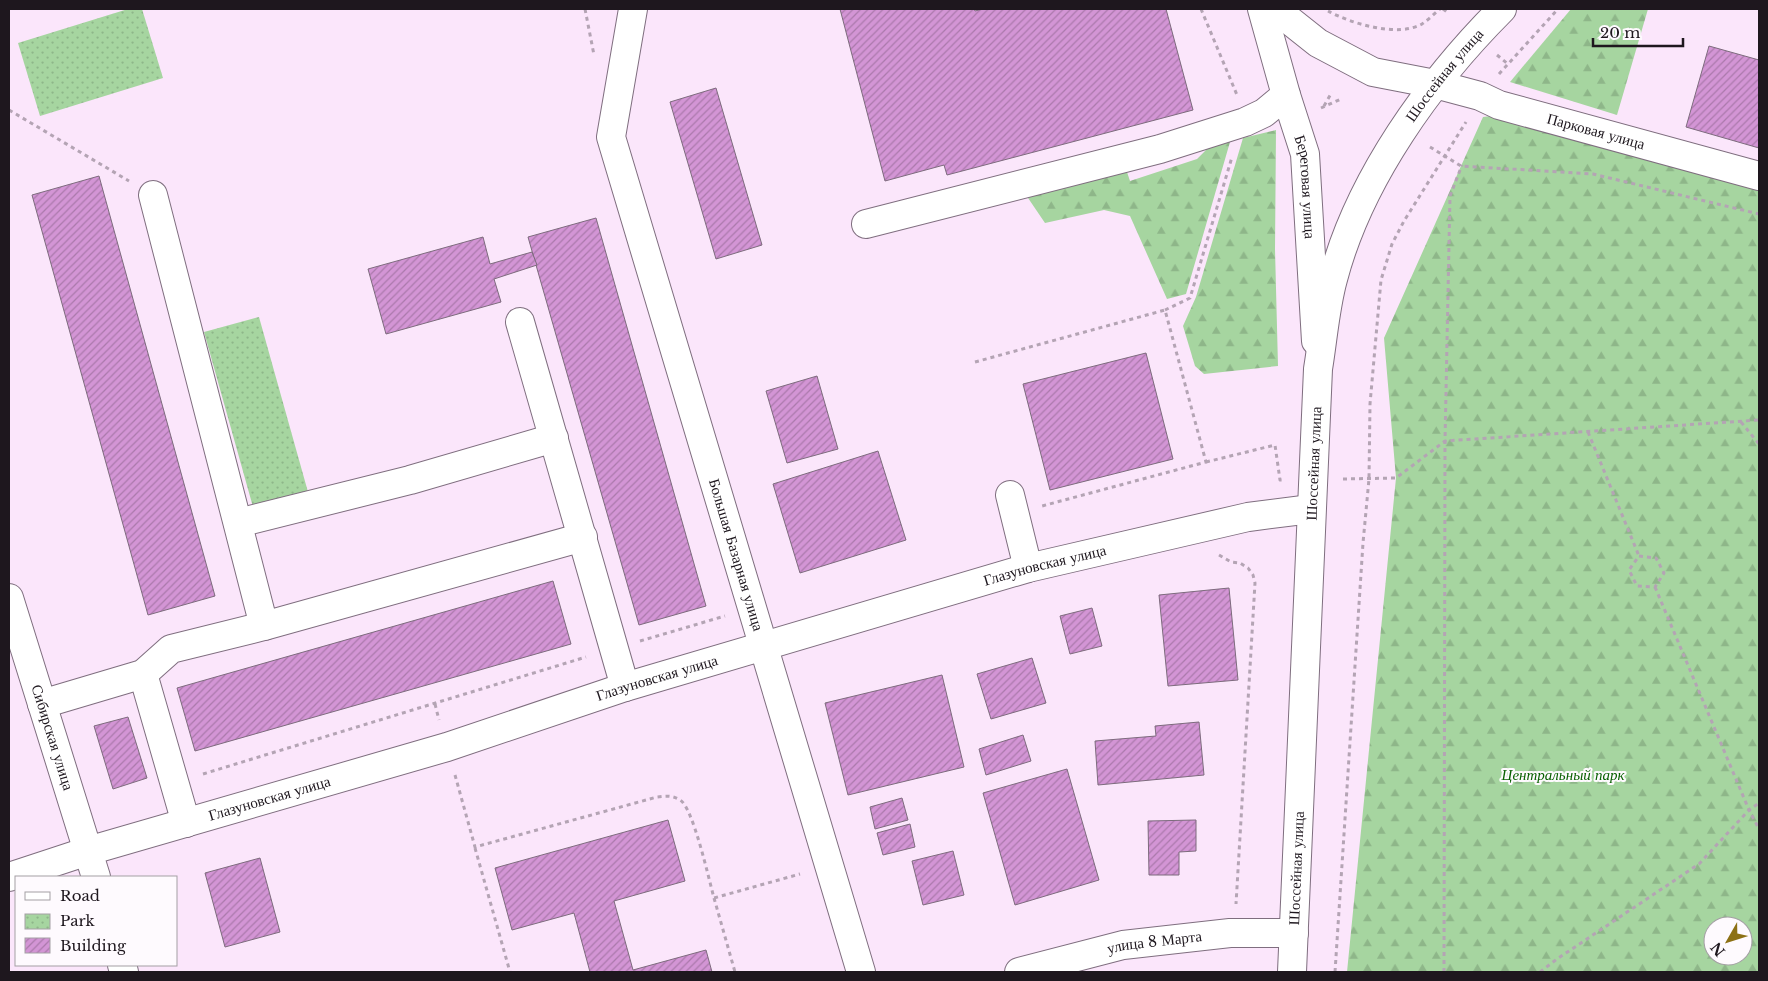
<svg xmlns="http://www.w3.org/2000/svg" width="1768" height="981" font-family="'Libre Baskerville',serif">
  <defs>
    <pattern id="forest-firs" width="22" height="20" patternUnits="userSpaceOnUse" patternTransform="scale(1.25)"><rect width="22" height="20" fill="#a6d5a0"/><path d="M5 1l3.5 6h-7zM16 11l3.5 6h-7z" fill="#8eb689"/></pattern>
    <pattern id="park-dots" width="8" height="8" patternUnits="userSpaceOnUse" patternTransform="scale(1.25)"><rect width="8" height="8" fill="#a6d5a0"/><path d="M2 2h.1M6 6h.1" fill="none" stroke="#8eb689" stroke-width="1.8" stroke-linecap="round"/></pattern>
    <pattern id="building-hatch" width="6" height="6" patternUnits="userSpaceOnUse" patternTransform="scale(1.25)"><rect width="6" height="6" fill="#d395d5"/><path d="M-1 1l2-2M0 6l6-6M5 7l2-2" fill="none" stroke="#ab79ac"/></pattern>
  </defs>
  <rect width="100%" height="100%" fill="#fbe6fb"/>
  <g fill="url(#forest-firs)" fill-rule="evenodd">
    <polygon points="1571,9 1648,9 1617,115 1510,82"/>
    <path d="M 1499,115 L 1759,189 L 1759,972 L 1347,972 L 1396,478 L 1384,338 L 1483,117 ZM 1713,926 L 1743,926 L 1743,956 L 1713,956 Z"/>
    <polygon points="1276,130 1275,249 1278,366 1204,374 1195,366 1183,326 1196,297 1243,138"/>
    <polygon points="1230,142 1186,294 1167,299 1130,216 1104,210 1045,223 1026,195 1126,169 1130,181 1197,159 1208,148"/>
  </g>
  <g fill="url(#park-dots)">
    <polygon points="128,9 142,9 163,78 40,116 18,43"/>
    <polygon points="259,317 308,492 253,507 204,332"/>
  </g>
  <g fill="url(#building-hatch)" stroke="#7d6b7d">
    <polygon points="840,9 974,9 975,11 983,9 1166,9 1193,110 947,175 944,165 885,181"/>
    <polygon points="1709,46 1759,60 1759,148 1686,127"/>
    <polygon points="716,88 762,245 716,259 670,102"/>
    <polygon points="99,176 215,596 148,615 32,195"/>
    <polygon points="596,218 706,606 639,625 528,237"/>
    <polygon points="483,237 490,264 532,252 537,265 494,279 501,302 386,334 368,269"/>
    <polygon points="1146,353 1173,459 1050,490 1023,384"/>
    <polygon points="817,376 838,449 787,463 766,391"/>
    <polygon points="878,451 906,540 800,573 773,484"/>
    <polygon points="553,581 571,644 195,751 177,688"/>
    <polygon points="1229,588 1238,680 1168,686 1159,595"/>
    <polygon points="1092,608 1102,646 1070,654 1060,616"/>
    <polygon points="1032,658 1046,703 991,719 977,674"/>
    <polygon points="942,675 964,767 848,795 825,703"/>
    <polygon points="128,717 147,778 113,789 94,726"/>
    <polygon points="1199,722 1204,775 1098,785 1095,741 1156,736 1155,726"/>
    <polygon points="1023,735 1031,761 986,775 979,749"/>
    <polygon points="1067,769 1099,880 1015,905 983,793"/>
    <polygon points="902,798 908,820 875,829 870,807"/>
    <polygon points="668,820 685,881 614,901 633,970 706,950 712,972 590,972 574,913 512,930 495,868"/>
    <polygon points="1196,820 1196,851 1179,852 1179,875 1149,875 1148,821"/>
    <polygon points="910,824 915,847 883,855 877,833"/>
    <polygon points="953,851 964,895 923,905 912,861"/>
    <polygon points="260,858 280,932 225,947 205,873"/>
  </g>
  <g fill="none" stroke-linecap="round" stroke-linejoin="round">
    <g stroke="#7f6e7f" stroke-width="30">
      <g id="minor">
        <path id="s1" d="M 633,9 L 611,137 L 861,972"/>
        <path id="s2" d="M 1262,9 L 1286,95 L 1305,154 L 1316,341"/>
        <path id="s3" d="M 1278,9 L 1284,16 L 1318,43 L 1373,72 L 1435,84 L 1480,96 L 1499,105 L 1759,176"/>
        <polyline points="153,195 264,626"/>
        <polyline points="866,224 1160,149 1245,122 1264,113 1286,95"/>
        <polyline points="520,322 625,687"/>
        <polyline points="1010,495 1028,568"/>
        <polyline points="238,523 410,480 554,438"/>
        <path id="s4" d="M 9,598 L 96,877"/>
        <polyline points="143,674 186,823"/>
        <polyline points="42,704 143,674 171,649 264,626 583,537"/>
        <path id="s5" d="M 9,877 L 88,851 L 447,747 L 625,687 L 1028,568 L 1248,517 L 1311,509"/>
        <polyline points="122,965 124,972"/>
        <path id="s6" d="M 1019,972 L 1123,945 L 1230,933 L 1294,933"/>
      </g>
    </g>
    <g stroke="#7f6e7f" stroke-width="30">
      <g id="major">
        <path id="s7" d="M 1292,972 L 1318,369 C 1323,339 1325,308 1333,279 C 1359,179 1430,81 1502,9"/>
      </g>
    </g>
    <g stroke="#b4a4b4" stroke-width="3" stroke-dasharray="4 4" stroke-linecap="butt">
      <polyline points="585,9 594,55"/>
      <polyline points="1201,9 1237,95"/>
      <polyline points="1443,9 1447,12"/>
      <path d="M 1328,11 C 1350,23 1397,38 1422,24 C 1428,20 1434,14 1440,9"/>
      <polyline points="1497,55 1508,64"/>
      <polyline points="1499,74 1558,9"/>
      <polyline points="1324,106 1332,92"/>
      <polyline points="1321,108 1341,99"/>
      <polyline points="9,110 129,181"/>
      <polyline points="1430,147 1461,166 1593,174 1759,214"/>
      <polyline points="1165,310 1190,298 1232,157"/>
      <polyline points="975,362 1165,310 1206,462 1042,506"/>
      <polyline points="1741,422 1759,444"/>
      <polyline points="1588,432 1639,556"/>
      <polyline points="1206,462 1275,445 1280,480 1284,480"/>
      <polyline points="1343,479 1396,478 1445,441 1759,420"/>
      <polyline points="1219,555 1231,562 1240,563 1248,568 1253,575 1255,583 1236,904"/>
      <polygon points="1639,556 1656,558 1664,573 1655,587 1637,586 1629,570"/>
      <polyline points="1655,587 1749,810 1759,829"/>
      <polyline points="640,641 725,616"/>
      <polyline points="435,704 439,720"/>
      <polyline points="203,774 586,657"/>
      <path d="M 455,775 L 475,847 L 657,797 C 666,796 672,795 680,800 C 693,807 709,880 714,898 L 800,874"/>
      <polyline points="475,848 510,972"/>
      <polyline points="714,898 735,972"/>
      <polyline points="1335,972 1363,543 1369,479 1370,404 1381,280 1392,244 1404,221 1466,122"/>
      <polyline points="1444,972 1445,441 1450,196 1462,165"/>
      <polyline points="1540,972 1557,959 1699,864 1749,810 1759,803"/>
    </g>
    <use href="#minor" stroke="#fff" stroke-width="28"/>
    <use href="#major" stroke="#fff" stroke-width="28"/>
  </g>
  <g text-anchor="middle" stroke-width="4" stroke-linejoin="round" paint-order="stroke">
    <g font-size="15" fill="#1e171e" stroke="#fefafe">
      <text dy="5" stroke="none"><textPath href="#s7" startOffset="929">Шоссейная улица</textPath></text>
      <text dy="5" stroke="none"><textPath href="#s3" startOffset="346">Парковая улица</textPath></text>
      <text dy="5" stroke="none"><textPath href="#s2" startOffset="184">Береговая улица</textPath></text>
      <text dy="5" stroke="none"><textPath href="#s7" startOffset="509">Шоссейная улица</textPath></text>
      <text dy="5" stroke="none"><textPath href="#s1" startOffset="566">Большая Базарная улица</textPath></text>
      <text dy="5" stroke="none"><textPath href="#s5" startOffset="1082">Глазуновская улица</textPath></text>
      <text dy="5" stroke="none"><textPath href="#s5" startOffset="678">Глазуновская улица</textPath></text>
      <text dy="5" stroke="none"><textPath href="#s4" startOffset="146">Сибирская улица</textPath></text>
      <text dy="5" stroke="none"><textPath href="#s5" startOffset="272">Глазуновская улица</textPath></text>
      <text dy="5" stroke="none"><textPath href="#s7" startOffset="104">Шоссейная улица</textPath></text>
      <text dy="5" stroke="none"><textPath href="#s6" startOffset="139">улица 8 Марта</textPath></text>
    </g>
    <g font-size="15" font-style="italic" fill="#096102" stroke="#fefafe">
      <text x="1563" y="780">Центральный парк</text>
    </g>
  </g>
  <rect width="1768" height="981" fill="none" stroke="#1e171e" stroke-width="20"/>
  <rect x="15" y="876" width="162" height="90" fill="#fefafe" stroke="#a49fa4"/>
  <rect x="25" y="892" width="25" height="8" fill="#ffffff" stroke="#a49fa4"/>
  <text x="60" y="901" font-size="15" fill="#1e171e">Road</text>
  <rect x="25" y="914" width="25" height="15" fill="url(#park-dots)" stroke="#a49fa4"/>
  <text x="60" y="926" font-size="15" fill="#1e171e">Park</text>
  <rect x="25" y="938" width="25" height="15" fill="url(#building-hatch)" stroke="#a49fa4"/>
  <text x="60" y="951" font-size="15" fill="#1e171e">Building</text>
  <g transform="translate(1728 941) rotate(231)"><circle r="24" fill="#fefafe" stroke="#a49fa4"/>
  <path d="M0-4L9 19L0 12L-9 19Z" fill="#8d7115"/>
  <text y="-8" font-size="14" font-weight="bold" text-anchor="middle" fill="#1e171e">N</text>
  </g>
  <path d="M1593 38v8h90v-8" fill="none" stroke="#1e171e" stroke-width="2.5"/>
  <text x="1600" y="38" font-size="15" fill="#1e171e" stroke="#fefafe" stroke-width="4" paint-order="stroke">20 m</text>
</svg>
